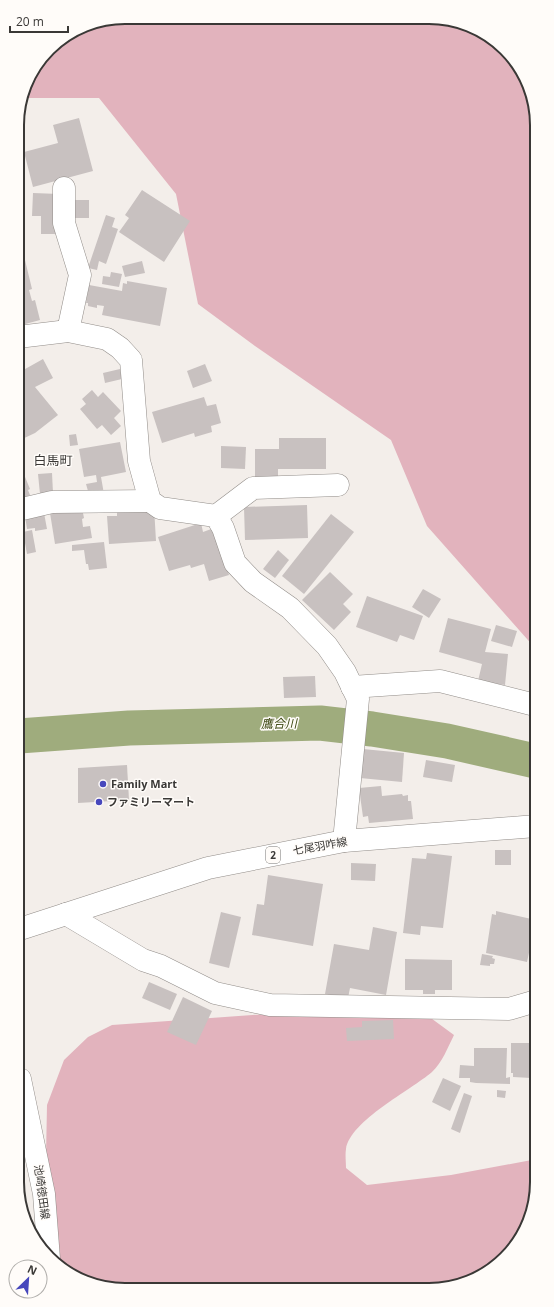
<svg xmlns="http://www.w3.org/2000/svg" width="554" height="1307" font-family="'Open Sans','Noto Sans JP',sans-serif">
  <rect width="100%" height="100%" fill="#f3eeea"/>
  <g fill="#e2b3bd">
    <polygon points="125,17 450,19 505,49 533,97 535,648 427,526 391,440 255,346 198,304 176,194 99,98 23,98 28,77 54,44 84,25"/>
    <path d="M 394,1005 L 424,1013 L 454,1035 C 448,1047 442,1063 432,1072 C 411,1090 350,1121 346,1149 C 345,1155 346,1162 346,1168 L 367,1185 L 451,1175 L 537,1159 L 537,1189 L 514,1248 L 489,1272 L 457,1286 L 104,1288 L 56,1262 L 45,1208 L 47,1105 L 64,1060 L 88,1037 L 112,1025 Z"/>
  </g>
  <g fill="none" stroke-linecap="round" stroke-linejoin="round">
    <polyline stroke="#9fac7d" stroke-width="35" points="19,736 129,728 320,723 372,729 447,741 535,761"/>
  </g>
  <g fill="#c8c1c0">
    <polygon points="79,118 93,171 33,187 24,152 58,143 53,125"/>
    <polygon points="142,190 190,221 164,262 119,232 129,218 125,215"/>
    <polygon points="33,193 59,194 58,234 41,234 41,216 32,216"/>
    <rect x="70" y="200" width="19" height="18"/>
    <polygon points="106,215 115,218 112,227 118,229 106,264 99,261 97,270 88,268"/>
    <polygon points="25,260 32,289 29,290 32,301 35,300 40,320 18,326 18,262"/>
    <polygon points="142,261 145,273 125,277 122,266"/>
    <polygon points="111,272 122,274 119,287 102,284 103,276 110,277"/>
    <polygon points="127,281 167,288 160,326 102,315 104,306 97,305 97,308 88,306 88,303 86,303 89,285 122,291 123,283 127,284"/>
    <polygon points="43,359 53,378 35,387 58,415 35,433 18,441 18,418 21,417 18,413 18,373"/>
    <polygon points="205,364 212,381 193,388 187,371"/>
    <polygon points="120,369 122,379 105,383 103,373"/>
    <polygon points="92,390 98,397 103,392 121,411 114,418 121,426 111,435 102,425 97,429 80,409 86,404 82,399"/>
    <polygon points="204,397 207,406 216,404 221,423 211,426 212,432 195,437 194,433 162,443 152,412"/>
    <polygon points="76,434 78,445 70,446 69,435"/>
    <polygon points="279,438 326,438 326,469 278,469 278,480 255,480 255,449 279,449"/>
    <polygon points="120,442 126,472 101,477 104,494 94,495 93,490 88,491 86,484 97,482 96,475 84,477 79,449"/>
    <polygon points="221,446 246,447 245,469 221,468"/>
    <polygon points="23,472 30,489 28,490 30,495 18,500 18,474"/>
    <polygon points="52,473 53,493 40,494 38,474"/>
    <polygon points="307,505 308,538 245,540 244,507"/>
    <polygon points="154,507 156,541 109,544 107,516 117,516 117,509"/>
    <polygon points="82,508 84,518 82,519 83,527 90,526 92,538 55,544 50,513"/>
    <polygon points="44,513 47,529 35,531 35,528 27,529 25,516"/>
    <polygon points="331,514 354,532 304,594 282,576"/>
    <polygon points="201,523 203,532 214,528 229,575 209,581 204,564 191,568 190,565 169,571 158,537"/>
    <polygon points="32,530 36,552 27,554 23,532"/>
    <polygon points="104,542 107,568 89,570 88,564 86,564 84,550 72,551 72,545"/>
    <polygon points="278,550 289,560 275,578 263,569"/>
    <polygon points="19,557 23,557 25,580 19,581"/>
    <polygon points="330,572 353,594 343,604 351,612 334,630 302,600"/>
    <polygon points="423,589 441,599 429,618 412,607"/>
    <polygon points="367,596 423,616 414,640 400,635 397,642 356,627"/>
    <polygon points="448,618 491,629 485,652 508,654 505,685 478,681 482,664 439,652"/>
    <polygon points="496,625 517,631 512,647 491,641"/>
    <polygon points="315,676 316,697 284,698 283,677"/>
    <polygon points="363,749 404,753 402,782 360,778"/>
    <polygon points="426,760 455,765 452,782 423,777"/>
    <polygon points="127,765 129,800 78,803 78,768"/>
    <polygon points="381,786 382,796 402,794 403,796 408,795 408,801 411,801 413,819 369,823 368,816 363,817 359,788"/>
    <rect x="495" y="850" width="16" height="15"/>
    <polygon points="427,853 452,856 443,928 421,926 420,935 403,933 412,858 426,859"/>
    <polygon points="351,863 376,864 375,881 351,880"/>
    <polygon points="268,875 323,884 313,946 252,935 257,904 264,905"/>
    <polygon points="496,911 536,920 527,962 486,953 492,914 496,915"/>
    <polygon points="221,912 241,917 229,968 209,963"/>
    <polygon points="373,927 397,932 386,995 350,988 348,998 325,994 334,944 369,950"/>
    <polygon points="482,954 493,956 492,958 495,959 494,964 490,964 490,966 480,965"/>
    <polygon points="405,959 452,960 452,990 435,990 435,994 423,994 423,990 405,990"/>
    <polygon points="149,982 177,994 170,1010 142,998"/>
    <polygon points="183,997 212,1011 196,1045 167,1032"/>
    <polygon points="393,1020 394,1039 347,1041 346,1028 362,1027 362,1021"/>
    <polygon points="511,1043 530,1043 530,1051 534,1051 531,1078 513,1077 513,1073 511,1073"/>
    <polygon points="474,1048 507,1048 506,1078 510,1077 510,1084 476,1083 470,1082 470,1078 459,1078 460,1065 474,1066"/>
    <polygon points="443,1078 461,1086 450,1111 432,1102"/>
    <polygon points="497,1090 506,1091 505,1098 497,1097"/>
    <polygon points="464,1093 472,1096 460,1133 451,1129"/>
  </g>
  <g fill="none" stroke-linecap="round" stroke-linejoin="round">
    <g stroke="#928d89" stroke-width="23">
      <g id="minor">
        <polyline points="64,188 64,223 80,275 68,331"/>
        <polyline points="18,337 68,331 107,339 120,348 131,360 139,461 150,501 160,508 216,516 223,528 235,563 253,582 290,608 327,646 345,672 358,699 344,841"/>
        <polyline points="18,510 52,502 150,501"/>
        <polyline points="216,516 253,488 338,485"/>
        <polyline points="352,687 440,681 535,705"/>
        <polyline points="66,914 143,960 161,966 215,993 270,1005 509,1009 536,1001"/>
      </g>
    </g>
    <g stroke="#928d89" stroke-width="23">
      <g id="major">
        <polyline points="20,929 208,868 344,841 536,826"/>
        <polyline points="20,1079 44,1194 49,1259"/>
      </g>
    </g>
    <use href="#minor" stroke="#fff" stroke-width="22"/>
    <use href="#major" stroke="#fff" stroke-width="22"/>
  </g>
  <g fill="#4747bc" stroke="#fffcf9" stroke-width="1.5">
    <circle cx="103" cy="784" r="4"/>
    <circle cx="99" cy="802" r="4"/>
  </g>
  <g text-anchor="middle" stroke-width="3" stroke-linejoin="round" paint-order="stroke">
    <rect fill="#fffcf9" stroke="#757370" stroke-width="1" x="266" y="847" width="14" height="16" rx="3"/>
    <g font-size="10" font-weight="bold" fill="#3a3836">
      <text x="273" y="859">2</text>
    </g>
    <g font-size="11" font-weight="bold" fill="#3a3836" stroke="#fffcf9" text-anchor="start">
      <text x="111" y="788">Family Mart</text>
      <text x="107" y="806">ファミリーマート</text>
    </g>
    <g font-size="11" fill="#3a3836" stroke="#fffcf9">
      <text transform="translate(320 846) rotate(-10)" y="4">七尾羽咋線</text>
      <text transform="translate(42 1192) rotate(82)" y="4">池崎徳田線</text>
    </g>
    <g font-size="12" font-style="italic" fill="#3b4710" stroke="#fffcf9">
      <text transform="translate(279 724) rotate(-1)" y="4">鷹合川</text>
    </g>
    <g font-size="13" fill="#3a3836" stroke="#fffcf9">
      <text x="53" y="465">白馬町</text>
    </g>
  </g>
  <path d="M0 0H554V1307H0ZM125 24H429A101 101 0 0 1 530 125V1182A101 101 0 0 1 429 1283H125A101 101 0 0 1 24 1182V125A101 101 0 0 1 125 24Z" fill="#fffcf9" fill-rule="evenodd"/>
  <path fill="none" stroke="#3a3836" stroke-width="2" d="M125 24H429A101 101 0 0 1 530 125V1182A101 101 0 0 1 429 1283H125A101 101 0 0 1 24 1182V125A101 101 0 0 1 125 24Z"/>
  <g transform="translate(28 1279) rotate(25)"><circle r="19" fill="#fffcf9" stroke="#b0aeab"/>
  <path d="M0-3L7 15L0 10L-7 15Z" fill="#4747bc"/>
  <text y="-6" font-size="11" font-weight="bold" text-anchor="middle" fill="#3a3836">N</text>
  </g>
  <path d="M10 26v6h58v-6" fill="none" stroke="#3a3836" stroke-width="2"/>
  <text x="16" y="26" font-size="12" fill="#3a3836" stroke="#fffcf9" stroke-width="3" paint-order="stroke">20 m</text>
</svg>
